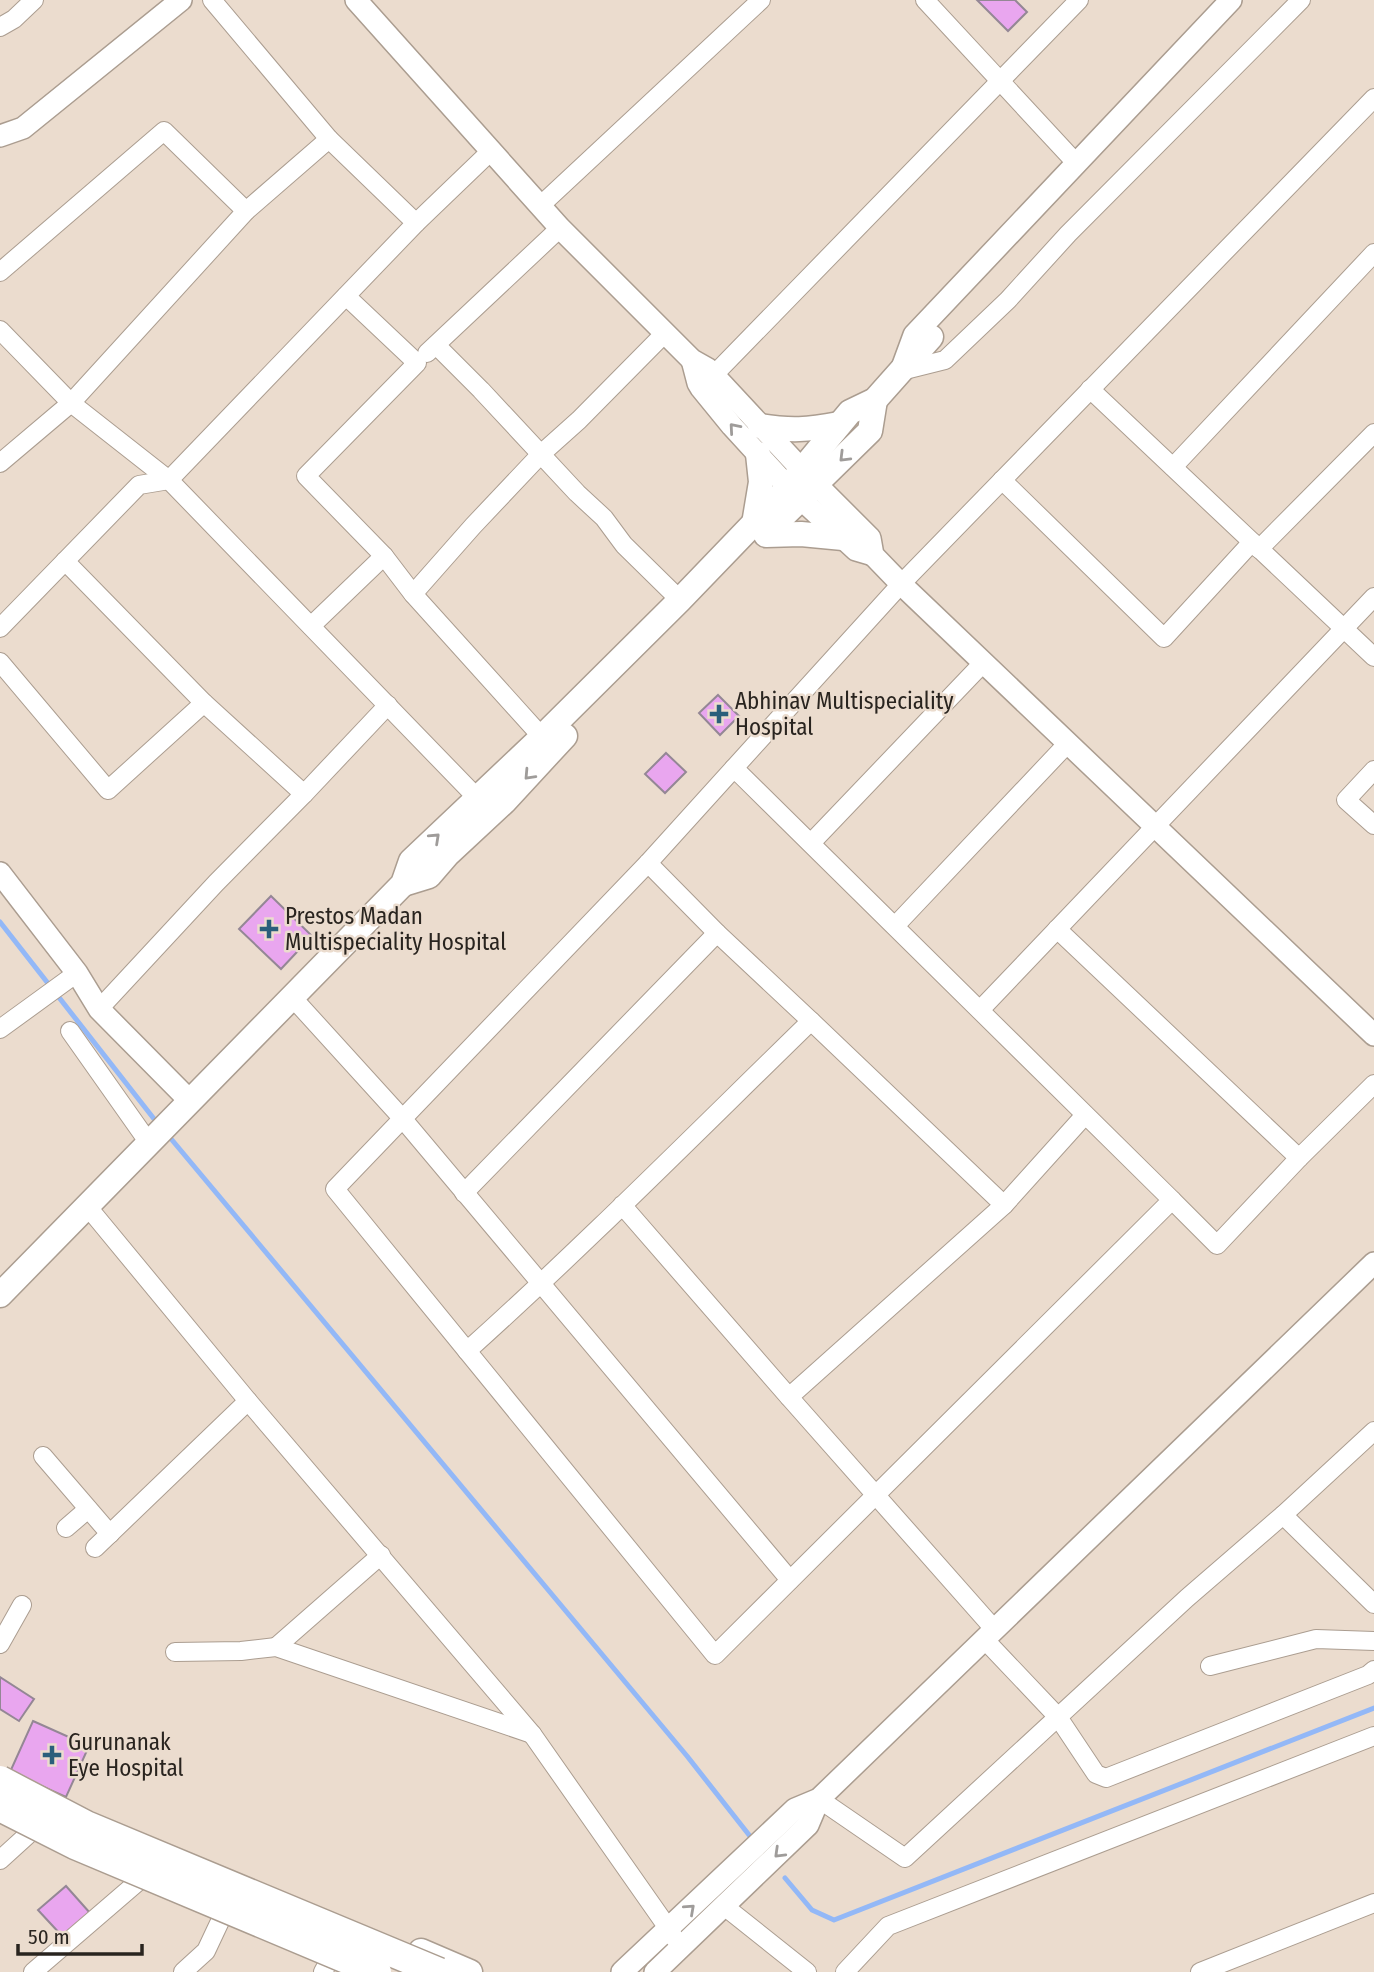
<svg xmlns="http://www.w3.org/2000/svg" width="1374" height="1972" font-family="'Fira Sans Condensed',sans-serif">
  <rect width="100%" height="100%" fill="#ebdcce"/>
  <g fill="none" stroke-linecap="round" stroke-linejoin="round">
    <g stroke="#93b8f7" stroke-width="5">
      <polyline points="0,922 158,1124"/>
      <polyline points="167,1134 687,1756 753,1840"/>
      <polyline points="785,1878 812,1910 834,1920 1374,1708"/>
    </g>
  </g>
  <g fill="#e9a6ef" stroke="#948795" stroke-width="2">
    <polygon points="977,0 1015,0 1027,12 1008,31"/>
    <polygon points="718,695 739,716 720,735 699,713"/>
    <polygon points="666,753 686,772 665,793 645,774"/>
    <polygon points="271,896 312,936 281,969 239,929"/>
    <polygon points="0,1677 34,1699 19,1721 0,1709"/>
    <polygon points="33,1721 89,1746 66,1797 10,1772"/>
    <polygon points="66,1886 90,1913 63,1937 38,1910"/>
  </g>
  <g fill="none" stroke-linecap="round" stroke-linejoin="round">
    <g stroke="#ab9d90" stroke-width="20">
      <g id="minor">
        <polyline points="212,0 329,139"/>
        <polyline points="925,0 1077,164"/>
        <polyline points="0,27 14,19 34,0"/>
        <polyline points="541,205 761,0"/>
        <polyline points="0,272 164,131 246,211"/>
        <polyline points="346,296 417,363 306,476 384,556 413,594 542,737"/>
        <polyline points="0,330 71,403 169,480"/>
        <polyline points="436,345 481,390 577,493 604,518 624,545 680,600"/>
        <polyline points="427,353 560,228"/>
        <polyline points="901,371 945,360 1008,300 1068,234 1301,0"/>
        <polyline points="705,384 1079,0"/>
        <polyline points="1090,389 1374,657"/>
        <polyline points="0,463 71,403 246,211 329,139 416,223"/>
        <polyline points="1173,467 1374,253"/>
        <polyline points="1002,480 1164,638 1252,542"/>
        <polyline points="1259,549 1374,433"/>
        <polyline points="413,594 473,526 541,454 579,420 665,333"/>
        <polyline points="311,626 384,556"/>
        <polyline points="0,628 139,485 169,480"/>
        <polyline points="0,662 108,790 204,703 65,561"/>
        <polygon points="734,768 1172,1200 715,1655 335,1189 648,863"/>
        <polyline points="734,768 901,584 1374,98"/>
        <polyline points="1374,770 1346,800 1374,825"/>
        <polyline points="304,794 388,705"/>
        <polyline points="484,805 169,480 416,223 491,151"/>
        <polyline points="811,843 983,663"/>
        <polyline points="648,863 717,933"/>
        <polyline points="895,926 1068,743"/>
        <polyline points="1057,929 1299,1158 1217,1245 1172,1200"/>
        <polyline points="292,997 402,1118 790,1580"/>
        <polyline points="99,1009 216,883 304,794 204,703"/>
        <polyline points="980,1010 1374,597"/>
        <polyline points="0,1029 77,973"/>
        <polyline points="70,1031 149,1143"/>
        <polyline points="1299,1158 1374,1084"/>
        <polyline points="464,1193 717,933 811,1021"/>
        <polyline points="1004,1205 1085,1115"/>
        <polyline points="87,1206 248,1401 532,1734 668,1928 675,1939"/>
        <path d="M 467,1351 C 585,1245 697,1132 811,1021 L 1004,1205 L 789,1397 L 622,1205"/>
        <polyline points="789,1397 995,1630"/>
        <polyline points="1374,1431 1283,1515 1374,1604"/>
        <polyline points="43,1456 110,1534"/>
        <polyline points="66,1528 88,1509"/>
        <polyline points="95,1548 248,1401"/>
        <polyline points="985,1640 1058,1717 1096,1774 1106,1778 1368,1675 1374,1670"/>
        <polyline points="0,1644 22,1605"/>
        <polyline points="276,1647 381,1555"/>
        <polyline points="175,1652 241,1651 276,1647 532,1734"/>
        <polyline points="1210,1666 1316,1639 1374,1641"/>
        <polyline points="819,1799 905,1858 1187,1598 1283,1515"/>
        <polyline points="0,1860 33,1830"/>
        <polyline points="724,1906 807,1972"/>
        <polyline points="33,1972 140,1880"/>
        <polyline points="183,1972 206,1951 230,1900"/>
        <polyline points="323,1972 330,1959"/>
        <polyline points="845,1972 888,1926 1374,1736"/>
        <polyline points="1200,1972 1374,1903"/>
      </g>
    </g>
    <g stroke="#ab9d90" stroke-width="24">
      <g id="tertiary">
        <polyline points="356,0 560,228 692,360 708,369 802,470 870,538 873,555 901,584 1374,1035"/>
        <polyline points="0,136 23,128 181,0"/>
        <polyline points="692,360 698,383 701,388 732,426 788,487 856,550 873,555"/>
        <polyline points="903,365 914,335 1231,0"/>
        <polyline points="0,873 77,973 99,1009 190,1101"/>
        <polyline points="622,1972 795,1809 819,1799 1374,1263"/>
        <polyline points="655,1972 808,1825 819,1799"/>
      </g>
    </g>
    <g stroke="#ab9d90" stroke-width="27">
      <g id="secondary">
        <path d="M 760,426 C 791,431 807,430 839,424"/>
        <polyline points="754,524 761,482 758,454"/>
        <polyline points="773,526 870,431 875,400"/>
        <polyline points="766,535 801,534 843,538"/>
        <polyline points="403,884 429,876 448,854 504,802 565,736"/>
        <polyline points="0,1295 403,884 411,861 542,737 680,600 781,495 850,412 875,400 931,337"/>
        <polyline points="421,1951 470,1972"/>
      </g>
    </g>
    <use href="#minor" stroke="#fff" stroke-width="18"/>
    <use href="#tertiary" stroke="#fff" stroke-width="21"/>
    <use href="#secondary" stroke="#fff" stroke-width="24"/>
    <polyline stroke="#524b44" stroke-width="5" points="0,1791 69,1826 163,1869 422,1972"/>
    <g stroke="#ab9d90" stroke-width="31" stroke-linecap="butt">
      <g id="primary-bridge">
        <polyline points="0,1780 86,1825 439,1972"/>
        <polyline points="0,1807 75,1845 377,1972"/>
      </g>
    </g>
    <use href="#primary-bridge" stroke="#fff" stroke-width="28"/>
  </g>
  <defs><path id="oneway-chevron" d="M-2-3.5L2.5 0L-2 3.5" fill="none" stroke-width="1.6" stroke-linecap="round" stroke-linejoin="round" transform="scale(1.75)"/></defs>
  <g stroke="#9f9c9a">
    <use href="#oneway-chevron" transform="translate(734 428) rotate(-131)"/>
    <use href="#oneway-chevron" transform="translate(844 457) rotate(135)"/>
    <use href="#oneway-chevron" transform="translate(529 775) rotate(133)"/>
    <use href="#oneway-chevron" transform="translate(435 838) rotate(-43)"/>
    <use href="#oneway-chevron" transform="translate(779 1853) rotate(136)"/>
    <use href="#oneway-chevron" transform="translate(690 1909) rotate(-42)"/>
  </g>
  <g fill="#2a5f7b" stroke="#ebdcce" stroke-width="2.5">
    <path d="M715.5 703.5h7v7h7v7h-7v7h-7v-7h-7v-7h7z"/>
    <path d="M265.5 918.5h7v7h7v7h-7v7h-7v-7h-7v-7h7z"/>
    <path d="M48.5 1744.5h7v7h7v7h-7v7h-7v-7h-7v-7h7z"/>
  </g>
  <g text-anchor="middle" stroke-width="5" stroke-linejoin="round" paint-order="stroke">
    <g font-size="23" fill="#29241f" stroke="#ebdcce" text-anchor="start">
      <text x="735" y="709">Abhinav Multispeciality<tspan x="735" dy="26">Hospital</tspan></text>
      <text x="285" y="924">Prestos Madan<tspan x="285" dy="26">Multispeciality Hospital</tspan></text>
      <text x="68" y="1750">Gurunanak<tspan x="68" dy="26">Eye Hospital</tspan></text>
    </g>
  </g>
  <path d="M18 1944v10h124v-10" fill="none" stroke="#29241f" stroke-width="3.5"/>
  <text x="28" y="1944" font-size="21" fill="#29241f" stroke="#ebdcce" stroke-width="5" paint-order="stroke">50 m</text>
</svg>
